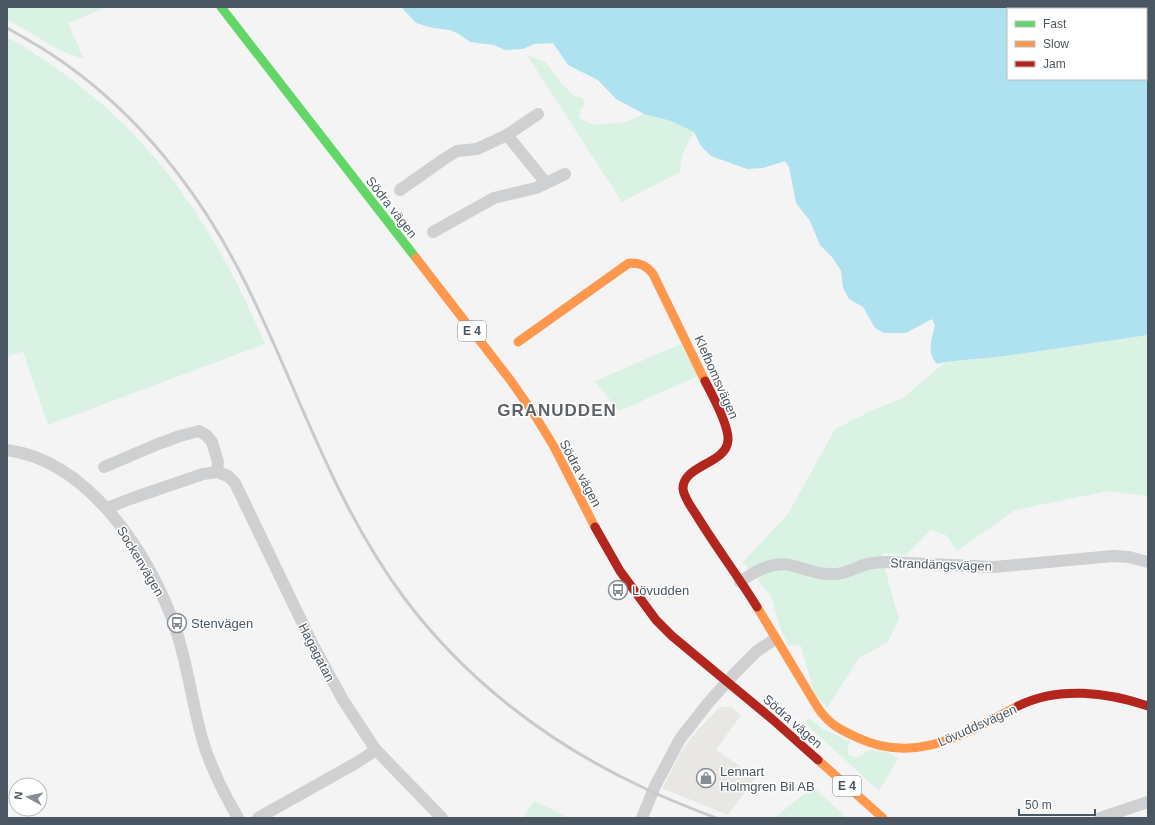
<svg xmlns="http://www.w3.org/2000/svg" width="1155" height="825" font-family="Helvetica,sans-serif">
  <rect width="100%" height="100%" fill="#f4f4f4"/>
  <polygon fill="#e8e7e3" points="720,707 731,707 741,715 716,750 756,777 728,815 669,791 662,789 680,754 694,734"/>
  <g fill="#d9f2e3">
    <polygon points="7,7 107,7 68,23 84,59 61,51 7,19"/>
    <path d="M 7,37 C 137,111 207,209 265,344 L 48,425 L 23,351 L 7,357 Z"/>
    <path d="M 527,55 L 545,62 L 562,84 L 574,96 L 582,98 L 585,104 L 580,110 L 579,118 L 594,125 L 626,122 L 644,114 L 671,121 L 694,132 C 685,147 681,154 680,172 L 622,202 Z"/>
    <polygon points="1148,335 1148,496 1108,491 1015,510 957,551 946,535 931,530 906,555 883,553 882,559 899,619 888,642 859,658 827,708 814,693 801,646 788,645 780,627 771,596 743,562 788,514 835,429 875,409 903,398 945,362 1005,356"/>
    <polygon points="681,344 698,376 619,411 595,381"/>
    <polygon points="809,718 823,729 850,742 847,750 849,755 858,758 869,750 888,752 898,759 879,791 805,723"/>
    <polygon points="813,787 847,818 774,818"/>
    <polygon points="534,801 570,818 523,818"/>
  </g>
  <path fill="#aee2f0" fill-rule="evenodd" d="M 401,7 L 1148,7 L 1148,335 L 1005,356 L 945,362 L 937,364 C 926,352 932,339 935,325 L 932,319 L 906,333 L 884,333 L 875,328 L 863,307 L 849,299 L 843,288 L 841,271 L 833,258 L 820,245 L 810,221 L 796,203 L 789,167 L 785,161 L 763,168 L 747,169 L 711,156 L 701,146 L 694,132 L 671,121 L 644,114 L 616,99 L 598,80 L 568,65 L 553,43 L 534,44 L 523,49 L 505,50 L 494,45 L 470,42 L 459,34 L 450,30 L 433,28 L 416,23 ZM 1008,9 L 1146,9 L 1146,79 L 1008,79 Z"/>
  <g fill="none" stroke-linecap="round" stroke-linejoin="round">
    <g stroke="#ced0d2" stroke-width="12">
      <polyline points="507,135 546,183"/>
      <polyline points="400,190 444,159 457,151 477,149 507,135 538,114"/>
      <polyline points="433,232 494,198 536,188 565,174"/>
      <path d="M 7,450 C 88,461 146,550 173,621 C 187,659 191,699 202,738 C 210,767 223,792 238,818"/>
      <polyline points="104,467 158,444 180,436 199,431 206,435 212,442 218,462 217,472"/>
      <polyline points="107,508 130,499 203,474 217,472 228,476 235,483 313,645 343,700 376,750 442,818"/>
      <path d="M 740,582 C 755,571 774,560 794,566 C 809,570 819,575 835,574 C 846,574 857,567 867,564 C 873,563 880,562 886,562 L 994,567 L 1113,556 L 1129,557 L 1148,562"/>
      <polyline points="258,818 356,763 376,750"/>
      <polyline points="642,818 655,786 680,739 709,702 735,673 757,651 775,639"/>
      <polyline points="1100,818 1148,802"/>
    </g>
    <polyline stroke="#63d668" stroke-width="9" points="221,7 416,258"/>
    <g stroke="#ff974d" stroke-width="9">
      <polyline points="416,258 511,381 534,414 553,445 595,527"/>
      <path d="M 518,342 L 629,263 C 640,263 646,265 653,274 L 705,381"/>
      <path d="M 757,607 L 818,708 C 829,724 839,729 856,737 C 917,766 965,733 1018,706"/>
      <polyline points="818,760 883,818"/>
    </g>
    <g stroke="#b3261e" stroke-width="9">
      <path d="M 705,381 C 712,394 729,426 728,440 C 727,464 682,465 683,489 C 684,498 692,508 697,516 C 716,547 738,576 757,607"/>
      <polyline points="595,527 620,571 656,620 672,636 772,719 818,760"/>
      <path d="M 1018,706 C 1058,686 1107,692 1148,706"/>
    </g>
    <path stroke="#c9cacc" stroke-width="3" d="M 7,28 C 23,37 39,46 54,56 C 139,113 202,195 247,286 C 299,391 333,503 405,599 C 466,680 548,743 640,786 C 664,798 690,808 716,818"/>
  </g>
  <defs>
    <g id="bus-ring" transform="scale(1)"><circle r="9.5" fill="#fff" stroke="#868d94" stroke-width="1.5"/><path d="M-5-6H5V4H4V6H2V4H-2V6H-4V4H-5ZM-3.5-4V0h7V-4ZM-3.5 1.2v1.5H-2V1.2ZM2 1.2v1.5H3.5V1.2Z" fill="#868d94"/></g>
    <g id="shop-ring" transform="scale(1)"><circle r="9.5" fill="#fff" stroke="#868d94" stroke-width="1.5"/><path d="M-5-2.5h2.3a2.7 3.5 0 0 1 5.4 0H5L5.5 6h-11ZM-1.5-2.5h3a1.5 2.3 0 0 0-3 0Z" fill="#868d94"/></g>
  </defs>
  <g fill-rule="evenodd">
    <use href="#bus-ring" x="618" y="590"/>
    <use href="#bus-ring" x="177" y="623"/>
    <use href="#shop-ring" x="706" y="778"/>
  </g>
  <g text-anchor="middle" stroke-width="3" stroke-linejoin="round" paint-order="stroke">
    <g fill="#fff" stroke="#808990" stroke-width="1">
      <rect x="458" y="321" width="28" height="20" rx="3"/>
      <rect x="833" y="776" width="28" height="20" rx="3"/>
    </g>
    <g font-size="12" font-weight="bold" fill="#4a5661">
      <text x="472" y="335">E 4</text>
      <text x="847" y="790">E 4</text>
    </g>
    <g font-size="13" fill="#4a5661" stroke="#fff">
      <text transform="translate(392 207) rotate(52)" y="5">Södra vägen</text>
      <text transform="translate(717 377) rotate(66)" y="5">Klefbomsvägen</text>
      <text transform="translate(581 473) rotate(62)" y="5">Södra vägen</text>
      <text transform="translate(141 561) rotate(59)" y="5">Sockenvägen</text>
      <text transform="translate(941 564) rotate(2)" y="5">Strandängsvägen</text>
      <text transform="translate(317 652) rotate(63)" y="5">Hagagatan</text>
      <text transform="translate(793 721) rotate(41)" y="5">Södra vägen</text>
      <text transform="translate(977 725) rotate(-24)" y="5">Lövuddsvägen</text>
    </g>
    <g font-size="13" fill="#4a5661" stroke="#fff" text-anchor="start">
      <text x="632" y="595">Lövudden</text>
      <text x="191" y="628">Stenvägen</text>
      <text x="720" y="776">Lennart<tspan x="720" dy="15">Holmgren Bil AB</tspan></text>
    </g>
    <g font-size="17" font-weight="bold" letter-spacing="1" fill="#5f6368" stroke="#fff">
      <text x="557" y="416">GRANUDDEN</text>
    </g>
  </g>
  <rect width="1155" height="825" fill="none" stroke="#4a5661" stroke-width="16"/>
  <rect x="1007" y="8" width="140" height="72" fill="#ffffff" stroke="#b7bbc0"/>
  <rect x="1015" y="21" width="20" height="6" fill="#63d668" stroke="#b7bbc0"/>
  <text x="1043" y="28" font-size="12" fill="#4a5661">Fast</text>
  <rect x="1015" y="41" width="20" height="6" fill="#ff974d" stroke="#b7bbc0"/>
  <text x="1043" y="48" font-size="12" fill="#4a5661">Slow</text>
  <rect x="1015" y="61" width="20" height="6" fill="#b3261e" stroke="#b7bbc0"/>
  <text x="1043" y="68" font-size="12" fill="#4a5661">Jam</text>
  <g transform="translate(28 797) rotate(278)"><circle r="19" fill="#ffffff" stroke="#b7bbc0"/>
  <path d="M0-3L7 15L0 10L-7 15Z" fill="#868d94"/>
  <text y="-6" font-size="11" font-weight="bold" text-anchor="middle" fill="#4a5661">N</text>
  </g>
  <path d="M1019 809v6h76v-6" fill="none" stroke="#4a5661" stroke-width="2"/>
  <text x="1025" y="809" font-size="12" fill="#4a5661" stroke="#ffffff" stroke-width="3" paint-order="stroke">50 m</text>
</svg>
